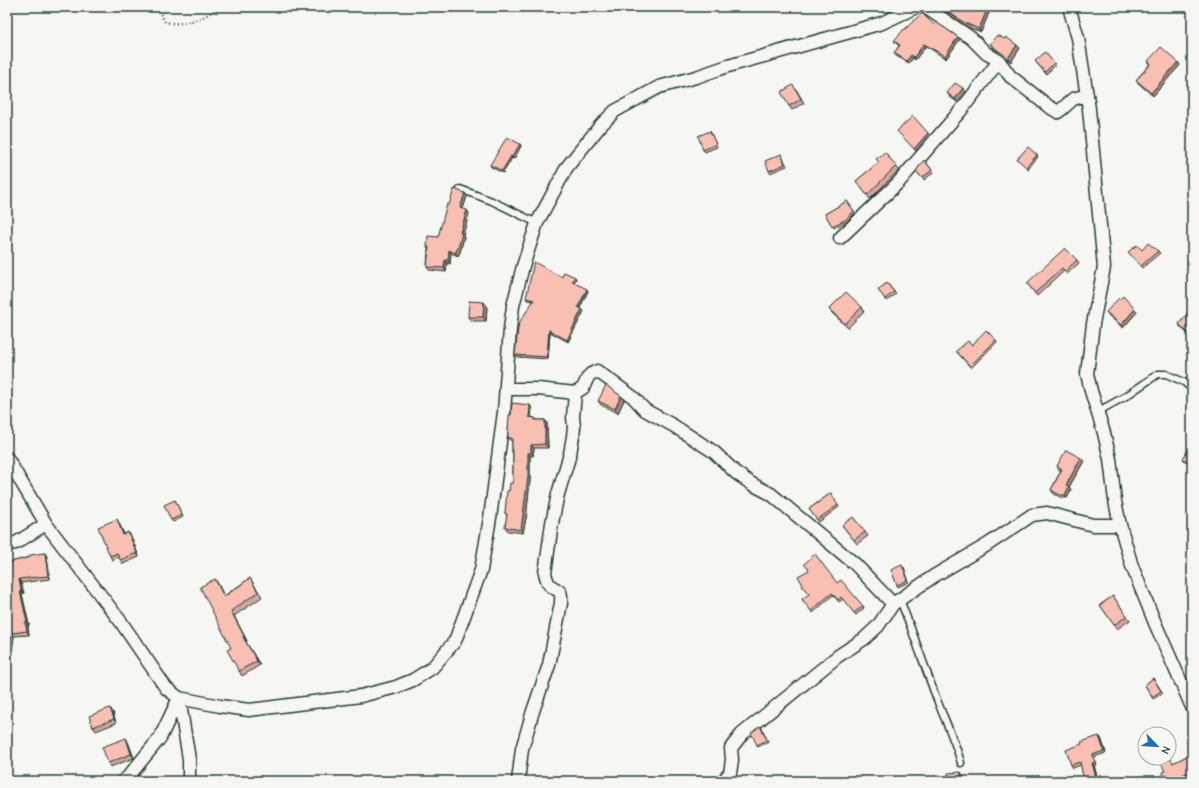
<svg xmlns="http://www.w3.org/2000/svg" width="1199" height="788" font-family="'Comic Neue',sans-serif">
  <rect width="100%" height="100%" fill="#f6f6f2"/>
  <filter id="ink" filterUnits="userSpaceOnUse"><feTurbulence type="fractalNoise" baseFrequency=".025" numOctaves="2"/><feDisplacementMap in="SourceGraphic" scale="8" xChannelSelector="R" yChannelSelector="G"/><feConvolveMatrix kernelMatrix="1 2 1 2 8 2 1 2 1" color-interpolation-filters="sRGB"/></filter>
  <g filter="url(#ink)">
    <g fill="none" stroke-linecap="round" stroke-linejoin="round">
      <g stroke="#1f3d34" stroke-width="9">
        <g id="lane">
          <polyline points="460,189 492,201 537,223"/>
          <polyline points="1097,412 1126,396 1158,374 1166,374 1184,382 1192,389"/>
          <path d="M 900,600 C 913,632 924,665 936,697 C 944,719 955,740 961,763"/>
        </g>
      </g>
      <g stroke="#1f3d34" stroke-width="15">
        <g id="street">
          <polyline points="925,7 971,38 986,53 999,61 1010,76 1048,106 1058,112 1062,109 1073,99 1087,95"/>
          <polyline points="1069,7 1078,38 1089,109 1104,267 1093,324 1087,374 1091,391 1104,433 1110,459 1115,501 1120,525 1132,566 1155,623 1192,707"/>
          <polyline points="840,238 898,183 962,109 999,61"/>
          <polyline points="506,389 538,389 575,393 583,388 588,377 591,374 597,371 633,397 645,410 674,426 714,452 736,473 752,484 771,494 855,564 893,604"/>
          <polyline points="7,458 46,524 121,622 166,688 179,698 220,706 249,710 361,696 396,687 413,680 432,668 455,641 481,570 490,518 504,412 510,329 513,306 523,266 537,223 567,167 601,125 615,111 659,87 696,77 728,66 882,23 916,7"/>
          <polyline points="7,544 16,543 46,524"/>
          <polyline points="179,698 189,759 189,781"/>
          <polyline points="123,781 128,777 160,738 179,698"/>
          <path d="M 518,781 L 522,749 L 533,711 L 549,665 L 561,603 C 562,588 559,593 550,585 C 547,582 546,577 545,573 L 552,523 L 558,494 L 570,454 L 573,436 L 574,427 L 573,417 L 575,393"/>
          <polyline points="723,781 730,773 732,760 731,748 742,734 838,656 864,639 878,626 893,604 934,576 987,545 1032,515 1047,513 1093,525 1120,525"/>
        </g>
      </g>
      <path stroke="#1f3d34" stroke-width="2.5" stroke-dasharray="1 3" stroke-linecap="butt" d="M 157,7 L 165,22 C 181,26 205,20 217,7"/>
      <use href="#lane" stroke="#f6f6f2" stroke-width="6"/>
      <use href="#street" stroke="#f6f6f2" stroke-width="12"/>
    </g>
    <g fill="#d6a49a" stroke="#1f3d34">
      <polygon points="942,7 991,7 991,8 981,32 968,27 944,11"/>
      <polygon points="934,25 960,39 946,59 926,46 915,60 913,58 909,63 896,56 894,53 899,46 894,41 904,30"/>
      <polygon points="1004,39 1017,45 1020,48 1011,62 993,48 990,44"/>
      <polygon points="1035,61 1054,63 1056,65 1046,74"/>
      <polygon points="1148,61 1178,62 1180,65 1153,96 1138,83 1136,80 1150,64"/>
      <polygon points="796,89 804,103 792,110 789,106"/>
      <polygon points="966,92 958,103 950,97 947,93"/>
      <polygon points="710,131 717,147 705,152 703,150"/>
      <polygon points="520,144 521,146 514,159 512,158 503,173 491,167 490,165"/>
      <polygon points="781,154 787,166 770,173 769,171"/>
      <polygon points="924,160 934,172 924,180 916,171"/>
      <polygon points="879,162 896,166 899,170 870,199 856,181"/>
      <polygon points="465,193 467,196 463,209 469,213 463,235 464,237 460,252 458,256 451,253 450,264 447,263 446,272 429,270 427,267 428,249 427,247 438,237 449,205"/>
      <polygon points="847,201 855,213 846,222 834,228 825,214"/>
      <polygon points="1142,250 1158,251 1160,253 1142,268 1130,254"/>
      <polygon points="1077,260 1079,263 1067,274 1064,271 1037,296 1027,283"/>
      <polygon points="562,277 575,277 576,279 574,283 588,291 580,308 582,309 584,311 568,342 550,332 548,359 517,357 515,355 533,301 527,300 526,298"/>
      <polygon points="887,283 896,294 887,301 878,290"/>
      <polygon points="487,306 486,321 471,321 468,317"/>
      <polygon points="862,307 864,311 848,328 832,313 829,309"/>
      <polygon points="1192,308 1192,337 1181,328 1179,324"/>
      <polygon points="1106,312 1137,312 1123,328 1109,316"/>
      <polygon points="996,340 997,342 971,368 956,351 972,345"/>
      <polygon points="621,396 624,400 618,413 601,405 598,401"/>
      <polygon points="532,408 531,417 535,418 537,420 545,420 547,423 548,448 534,448 533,456 530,456 530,480 526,518 523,533 508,531 505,527 507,516 505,513 509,491 513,483 513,454 512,452 512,441 511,441 508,438 511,415"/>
      <polygon points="1192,451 1192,465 1185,461 1183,459"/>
      <polygon points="1084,461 1069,487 1071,490 1067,498 1062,498 1054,494 1051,490 1061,470 1059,470 1057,466"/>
      <polygon points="831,493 839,507 819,522 809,509"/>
      <polygon points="175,500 183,517 173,522 171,520"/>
      <polygon points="119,523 124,534 128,532 131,536 139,557 123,564 119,557 112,560 110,556"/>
      <polygon points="842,525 865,532 868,536 857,544"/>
      <polygon points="45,553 47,557 50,579 21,583 24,593 22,594 29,625 28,626 29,635 14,636 12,650 7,650 7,563"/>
      <polygon points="904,567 909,582 898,587 897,585"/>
      <polygon points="250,578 262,597 234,616 247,641 246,642 260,665 242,676 239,671 231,648 215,579 218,584 224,596"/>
      <polygon points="837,583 863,606 864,608 856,615 843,599 839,602 833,595 813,613 802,599"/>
      <polygon points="1113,596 1130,620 1117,629 1100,605"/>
      <polygon points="1153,678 1163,693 1153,699 1145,685"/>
      <polygon points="113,712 116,723 96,731 93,727"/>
      <polygon points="762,728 768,742 758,747 757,745"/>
      <polygon points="126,738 128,742 134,758 110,767 108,763"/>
      <polygon points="1101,738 1106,753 1094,757 1097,765 1094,765 1098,781 1084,781 1081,765 1073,768 1071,765"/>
      <polygon points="1189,755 1192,759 1192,774 1179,781 1167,781 1165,771 1169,758 1169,756 1173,763"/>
    </g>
    <g fill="#ae867d" stroke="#1f3d34">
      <polygon points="988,7 991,7 991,8 981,32 979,29"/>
      <polygon points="958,37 960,39 946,59 945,56"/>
      <polygon points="924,44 926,46 915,60 914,57"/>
      <polygon points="1017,45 1020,48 1011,62 1008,58"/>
      <polygon points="911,55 913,58 909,63 907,61"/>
      <polygon points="1178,62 1180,65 1153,96 1151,93"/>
      <polygon points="963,88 966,92 958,103 955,99"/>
      <polygon points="928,133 930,135 916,151 914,149"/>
      <polygon points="520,144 521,146 514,159 512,157"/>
      <polygon points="1037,155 1038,157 1028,169 1026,167"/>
      <polygon points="511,156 512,158 503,173 502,171"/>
      <polygon points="465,193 467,196 462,211 460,208"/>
      <polygon points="467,210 469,213 463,235 464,237 460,252 458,256 455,253"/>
      <polygon points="449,250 451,253 450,264 448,260"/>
      <polygon points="445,260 447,263 446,272 444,268"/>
      <polygon points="575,277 576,279 573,284 572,282"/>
      <polygon points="587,289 588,291 579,309 578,307"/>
      <polygon points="484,302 487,306 486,321 483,317"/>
      <polygon points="582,309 584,311 568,342 567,340"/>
      <polygon points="1135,309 1137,312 1123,328 1121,325"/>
      <polygon points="549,330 550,332 548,359 547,357"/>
      <polygon points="621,396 624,400 618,413 615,409"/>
      <polygon points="530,405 532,408 531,420 529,417"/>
      <polygon points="545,420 547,423 548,448 545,444"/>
      <polygon points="531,445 534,448 533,456 531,453"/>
      <polygon points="528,453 530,456 530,480 526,518 523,533 521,530"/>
      <polygon points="1081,458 1084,461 1069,487 1071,490 1067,498 1065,495 1066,485"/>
      <polygon points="117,519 119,523 125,538 123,535"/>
      <polygon points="128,532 131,536 139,557 137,553"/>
      <polygon points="45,553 47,557 50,579 48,576"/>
      <polygon points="19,579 21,583 24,593 21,590"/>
      <polygon points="215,579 218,584 227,602 224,597"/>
      <polygon points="20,591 22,594 29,625 27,622"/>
      <polygon points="231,611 234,616 247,641 244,636"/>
      <polygon points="25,622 28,626 29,635 27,631"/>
      <polygon points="12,633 14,636 12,650 10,647"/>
      <polygon points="243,637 246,642 260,665 257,661"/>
      <polygon points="110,708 113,712 116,723 114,719"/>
      <polygon points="1099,736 1101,738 1106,753 1104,751"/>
      <polygon points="126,738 128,742 134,758 131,754"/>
      <polygon points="1092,763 1094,765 1098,781 1097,781"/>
      <polygon points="961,772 964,776 964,781 961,781"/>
    </g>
    <g fill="#f9bfb3" stroke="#1f3d34">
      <polygon points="942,7 988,7 979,29 965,23 942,8"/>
      <polygon points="922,13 934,25 936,22 958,37 945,56 924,44 914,57 911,55 907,61 894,53 900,45 894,41 904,29 904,30"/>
      <polygon points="996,36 1000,36 1004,39 1006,37 1017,45 1008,58 990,44"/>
      <polygon points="1161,47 1178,62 1151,93 1136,80 1151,64 1148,61"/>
      <polygon points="1045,52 1054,63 1045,72 1035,61"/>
      <polygon points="955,83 963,88 955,99 947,93"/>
      <polygon points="793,85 801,99 789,106 781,92"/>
      <polygon points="913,116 928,133 914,149 897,131"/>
      <polygon points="710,131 716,144 703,150 698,136"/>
      <polygon points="507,137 520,144 512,157 511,156 502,171 490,165"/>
      <polygon points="1028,147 1037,155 1026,167 1017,159"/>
      <polygon points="885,152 896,166 867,195 856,181 879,162 876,159"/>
      <polygon points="781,154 785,164 769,171 765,161"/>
      <polygon points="924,160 932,170 922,178 916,171"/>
      <polygon points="454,189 465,193 460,208 467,210 460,233 462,233 458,248 455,253 449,250 448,260 445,260 444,268 427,267 429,247 427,247 428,236 438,237 447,204 449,205"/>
      <polygon points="847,201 854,211 845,220 832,226 825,214"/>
      <polygon points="1148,243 1158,251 1141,266 1128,252 1137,245 1142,250"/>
      <polygon points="1065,248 1077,260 1065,271 1062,268 1035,293 1027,283"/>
      <polygon points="534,262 562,277 564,272 575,277 572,282 587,289 578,307 582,309 567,340 549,330 547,357 515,355 518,328 519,323 534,300 526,298"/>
      <polygon points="887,283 894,292 885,299 878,290"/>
      <polygon points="846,292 862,307 845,324 829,309"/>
      <polygon points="1123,296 1135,309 1121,325 1106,312 1119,298 1120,299"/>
      <polygon points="469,301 484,302 483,317 468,317"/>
      <polygon points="1192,308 1192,333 1190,335 1179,324 1187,315 1186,314"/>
      <polygon points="986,330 996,340 970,366 956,351 968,341 972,345"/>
      <polygon points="606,385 621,396 615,409 598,401"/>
      <polygon points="512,403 530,405 529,417 535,418 535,420 545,420 545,444 531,445 531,453 528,453 528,477 523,515 521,530 505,527 507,514 505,513 507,491 509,491 510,483 513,483 513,452 512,452 512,438 508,438 508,431 509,415 511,415"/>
      <polygon points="1066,450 1081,458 1066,485 1069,486 1065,495 1060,495 1051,490 1062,469 1057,466"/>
      <polygon points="1188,450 1192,451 1192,463 1183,459"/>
      <polygon points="831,493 838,505 817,520 809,509"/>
      <polygon points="175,500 182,515 171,520 164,505"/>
      <polygon points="853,517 865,532 854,540 842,525"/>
      <polygon points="117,519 123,535 128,532 137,553 120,560 117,553 110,556 98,527"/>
      <polygon points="45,553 48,576 19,579 21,590 20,591 27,622 25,622 27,631 12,633 10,647 7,647 7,563 30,557 30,555"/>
      <polygon points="815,554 837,583 841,580 863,606 854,613 841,597 838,600 832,593 811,611 802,599 809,594 802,586 803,585 798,576 809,570 804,564"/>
      <polygon points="902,565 908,580 897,585 891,570"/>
      <polygon points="250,578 258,592 231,611 244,636 243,637 257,661 239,671 227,650 231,648 200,587 215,579 224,597"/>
      <polygon points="1113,596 1127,616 1114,625 1100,605"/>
      <polygon points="1153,678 1161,691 1152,697 1145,685"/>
      <polygon points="110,708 114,719 93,727 89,716"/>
      <polygon points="760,726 767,740 757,745 751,733"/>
      <polygon points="1099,736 1104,751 1092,755 1095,762 1092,763 1097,781 1084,781 1080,762 1071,765 1066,750 1082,744 1081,742"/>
      <polygon points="126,738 131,754 108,763 102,747"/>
      <polygon points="1189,755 1192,760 1192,770 1171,781 1167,781 1162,772 1165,771 1158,758 1169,758 1169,756 1173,763"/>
      <polygon points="961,772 961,781 948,781 948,773"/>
    </g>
  </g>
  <rect width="1199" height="788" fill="none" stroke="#f6f6f2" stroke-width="24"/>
  <rect x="12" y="12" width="1175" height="764" fill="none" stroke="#1f3d34" stroke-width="1.5" filter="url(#ink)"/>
  <g transform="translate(1157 746) rotate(115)"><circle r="19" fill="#f6f6f2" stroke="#a0aca6"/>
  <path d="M0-3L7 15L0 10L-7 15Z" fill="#1f6fb2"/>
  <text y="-6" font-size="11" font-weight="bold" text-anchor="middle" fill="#1f3d34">N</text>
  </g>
</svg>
